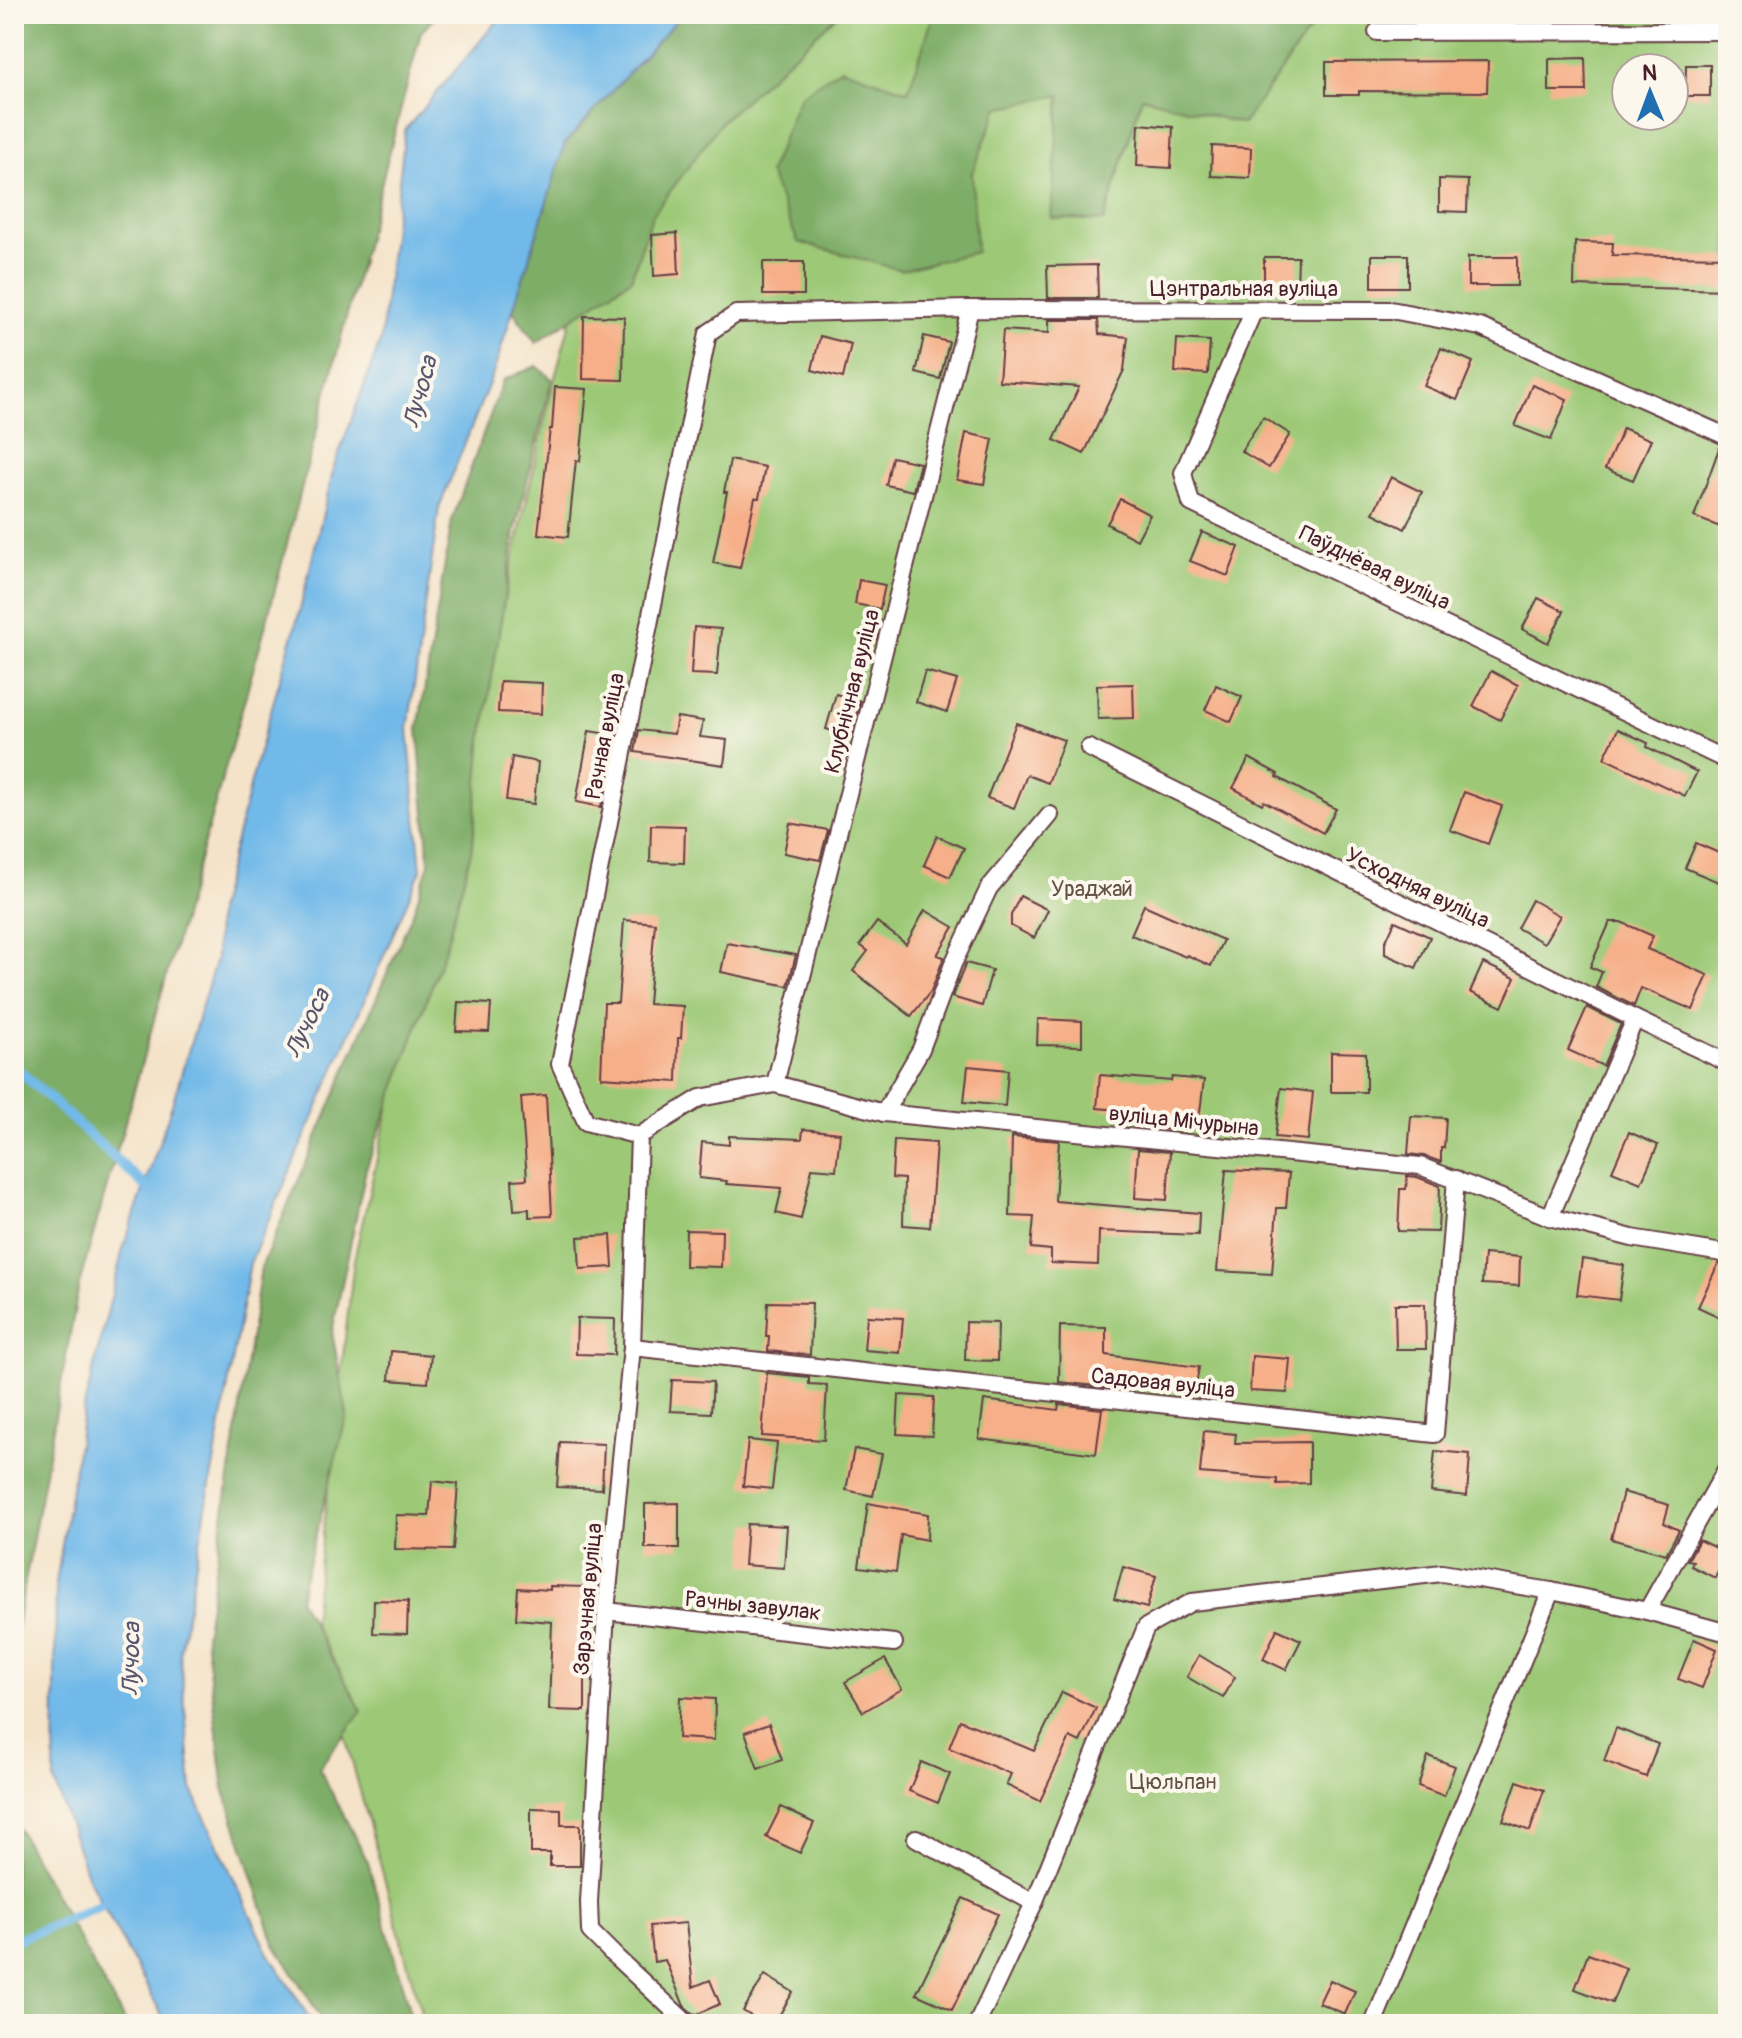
<svg xmlns="http://www.w3.org/2000/svg" width="1742" height="2038" font-family="Pangolin,sans-serif">
  <rect width="100%" height="100%" fill="#fbf7ec"/>
  <filter id="ink" filterUnits="userSpaceOnUse"><feTurbulence type="fractalNoise" baseFrequency=".0125" numOctaves="2"/><feDisplacementMap in="SourceGraphic" scale="16" xChannelSelector="R" yChannelSelector="G"/><feConvolveMatrix kernelMatrix="1 2 1 2 8 2 1 2 1" color-interpolation-filters="sRGB"/></filter>
  <filter id="wash" filterUnits="userSpaceOnUse"><feTurbulence type="fractalNoise" baseFrequency=".006" numOctaves="4" result="noise"/><feDisplacementMap in="SourceGraphic" scale="32" xChannelSelector="R" yChannelSelector="G"/><feGaussianBlur stdDeviation="1.8" result="paint"/><feColorMatrix in="noise" values="0 0 0 0 0 0 0 0 0 0 0 0 0 0 0 0 0 1.4 0 .05"/><feComposite in="paint" operator="in"/></filter>
  <g filter="url(#wash)">
    <rect width="100%" height="100%" fill="#f4e3c9"/>
    <path fill="#9dc977" stroke="#747451" stroke-width="2" fill-rule="evenodd" d="M 782,14 L 1728,14 L 1728,2024 L 426,2024 L 423,2019 L 313,1620 L 354,1260 L 551,392 L 578,293 ZM 1626,68 L 1674,68 L 1674,116 L 1626,116 Z"/>
    <g fill="#7ead68" stroke="#64664a" stroke-width="2">
      <polygon points="14,14 438,14 421,32 266,624 79,1285 14,1643"/>
      <polygon points="682,14 839,14 723,120 652,216 631,279 536,343 513,311 565,143"/>
      <polygon points="934,14 1321,14 1243,124 1142,97 1104,221 1051,218 1060,95 998,108 972,173 976,252 901,270 798,242 769,173 800,96 841,68 908,91"/>
      <polygon points="537,366 552,379 515,531 481,747 473,844 446,946 366,1169 332,1332 347,1415 299,1599 362,1711 319,1768 368,1862 413,2024 325,2024 274,1943 224,1788 205,1636 261,1268 414,910 429,863 418,729 452,520 503,380"/>
      <polygon points="14,1821 126,2024 14,2024"/>
    </g>
    <polygon fill="#71b9e9" stroke="#5e6c8a" stroke-width="2" points="503,14 682,14 565,143 494,371 439,508 408,729 421,870 250,1263 180,1652 192,1790 268,1952 313,2024 167,2024 89,1880 54,1781 56,1583 84,1407 123,1249 172,1105 216,959 217,912 259,752 300,610 334,467 381,339 405,130"/>
    <g fill="none" stroke-linecap="round" stroke-linejoin="round">
      <g stroke="#71b9e9" stroke-width="10">
        <polyline points="14,1066 154,1194"/>
        <polyline points="14,1941 112,1901"/>
      </g>
    </g>
    <g id="blocks">
      <g fill="#f6af88">
        <polygon points="1585,58 1586,91 1549,91 1549,59"/>
        <polygon points="1488,61 1487,92 1359,91 1359,95 1326,95 1326,62"/>
        <polygon points="1686,65 1710,65 1710,96 1685,96"/>
        <polygon points="1139,124 1173,127 1171,168 1137,166"/>
        <polygon points="1212,146 1251,148 1250,178 1211,176"/>
        <polygon points="1439,179 1468,180 1467,212 1439,211"/>
        <polygon points="677,233 679,274 654,276 652,235"/>
        <polygon points="1575,242 1613,243 1612,255 1728,257 1728,290 1574,286"/>
        <rect x="1372" y="255" width="36" height="32"/>
        <polygon points="1264,257 1298,257 1297,288 1264,288"/>
        <rect x="1468" y="257" width="49" height="29"/>
        <rect x="763" y="262" width="41" height="33"/>
        <polygon points="1097,265 1098,298 1048,298 1047,266"/>
        <polygon points="584,316 624,317 623,380 583,379"/>
        <polygon points="1049,320 1098,320 1099,334 1128,337 1124,370 1084,454 1054,440 1079,387 999,381 1003,330 1049,333"/>
        <polygon points="820,336 851,344 843,378 812,370"/>
        <polygon points="924,336 949,342 940,379 916,373"/>
        <polygon points="1177,339 1210,341 1208,374 1175,372"/>
        <polygon points="1441,348 1473,362 1457,400 1424,386"/>
        <polygon points="1532,385 1567,399 1551,440 1515,426"/>
        <polygon points="555,387 587,389 580,461 576,460 568,537 538,534 550,429 552,429"/>
        <polygon points="1263,417 1290,434 1269,468 1241,451"/>
        <polygon points="1623,428 1651,440 1633,480 1605,469"/>
        <polygon points="966,433 993,439 984,484 957,480"/>
        <polygon points="1720,446 1728,448 1728,530 1694,517"/>
        <polygon points="892,457 920,463 913,491 886,485"/>
        <polygon points="730,460 765,467 759,498 755,498 740,568 713,563 727,492 724,492"/>
        <polygon points="1391,477 1422,492 1405,529 1373,513"/>
        <polygon points="1120,499 1150,515 1137,540 1107,524"/>
        <polygon points="1202,532 1239,547 1228,576 1190,561"/>
        <polygon points="859,580 885,585 880,609 855,604"/>
        <polygon points="1538,598 1564,611 1548,643 1522,629"/>
        <polygon points="694,627 721,629 717,675 691,674"/>
        <polygon points="925,671 957,680 947,712 916,702"/>
        <polygon points="1491,671 1518,685 1500,720 1473,706"/>
        <polygon points="500,681 542,683 541,714 498,712"/>
        <polygon points="1133,684 1134,718 1098,719 1097,685"/>
        <polygon points="1216,685 1242,697 1231,722 1205,710"/>
        <polygon points="836,694 860,701 851,736 826,729"/>
        <polygon points="677,717 703,721 700,737 727,740 724,765 635,752 639,730 674,734"/>
        <polygon points="1016,723 1064,740 1048,783 1027,775 1014,808 987,798"/>
        <polygon points="1618,729 1648,743 1647,747 1697,772 1685,796 1604,758"/>
        <polygon points="589,731 614,735 601,807 576,802"/>
        <polygon points="512,757 538,762 534,804 506,800"/>
        <polygon points="1249,758 1278,774 1277,777 1336,809 1323,833 1264,801 1262,804 1233,788"/>
        <polygon points="1464,792 1502,806 1488,844 1450,830"/>
        <polygon points="790,823 828,830 820,860 784,853"/>
        <polygon points="651,825 685,826 684,863 650,862"/>
        <polygon points="937,836 964,848 950,877 924,865"/>
        <polygon points="1696,843 1728,857 1728,886 1685,868"/>
        <polygon points="1020,896 1048,910 1034,938 1011,926 1011,915"/>
        <polygon points="1532,900 1560,916 1544,943 1517,928"/>
        <polygon points="1144,905 1223,940 1211,966 1187,955 1186,957 1131,935"/>
        <polygon points="925,910 954,927 937,955 944,957 931,991 911,1016 853,971 868,951 860,945 877,922 906,944"/>
        <polygon points="624,920 655,923 648,1004 683,1006 681,1038 678,1038 677,1082 601,1077 604,1003 618,1003"/>
        <polygon points="1395,921 1430,937 1416,968 1385,954 1385,943"/>
        <polygon points="1610,922 1621,922 1653,936 1647,949 1708,975 1693,1010 1641,988 1634,1006 1596,987 1602,972 1590,967"/>
        <polygon points="727,943 796,955 788,986 721,972"/>
        <polygon points="966,963 992,970 982,1006 952,997"/>
        <polygon points="1483,963 1515,978 1502,1007 1470,992"/>
        <polygon points="458,1002 491,1004 489,1032 456,1031"/>
        <polygon points="1587,1007 1621,1024 1603,1066 1568,1050"/>
        <polygon points="1038,1019 1082,1021 1082,1046 1037,1045"/>
        <polygon points="1331,1052 1366,1053 1366,1092 1331,1092"/>
        <polygon points="968,1066 1008,1070 1005,1106 964,1102"/>
        <polygon points="1100,1075 1171,1081 1172,1077 1204,1080 1198,1128 1172,1125 1172,1130 1140,1127 1141,1112 1097,1108"/>
        <polygon points="1281,1088 1313,1092 1308,1140 1275,1137"/>
        <polygon points="546,1095 552,1216 529,1217 529,1209 514,1210 512,1180 527,1179 521,1097"/>
        <polygon points="1411,1116 1446,1118 1444,1148 1441,1148 1441,1162 1424,1156 1408,1154"/>
        <polygon points="803,1129 840,1133 836,1170 812,1168 801,1219 776,1213 782,1188 726,1184 727,1181 699,1178 702,1142 729,1145 729,1136 802,1139"/>
        <polygon points="1629,1132 1658,1145 1641,1183 1612,1171"/>
        <polygon points="1012,1137 1059,1141 1055,1201 1199,1213 1198,1235 1099,1231 1098,1265 1051,1263 1051,1250 1031,1248 1034,1217 1010,1216"/>
        <polygon points="894,1140 936,1143 930,1227 903,1225 904,1179 892,1178"/>
        <polygon points="1138,1149 1170,1152 1167,1200 1135,1198"/>
        <polygon points="1226,1170 1289,1173 1286,1208 1277,1208 1272,1274 1217,1271"/>
        <polygon points="1407,1176 1417,1177 1440,1186 1438,1232 1398,1231 1400,1189 1406,1189"/>
        <polygon points="686,1230 722,1231 721,1267 685,1266"/>
        <polygon points="611,1235 613,1267 580,1269 578,1237"/>
        <polygon points="1484,1254 1520,1257 1519,1286 1482,1284"/>
        <polygon points="1582,1259 1624,1265 1619,1300 1577,1295"/>
        <polygon points="1718,1264 1728,1265 1728,1321 1698,1307"/>
        <polygon points="768,1302 812,1303 810,1355 768,1351 769,1336 766,1336"/>
        <polygon points="1395,1304 1425,1304 1426,1349 1396,1349"/>
        <polygon points="867,1316 903,1318 900,1353 864,1350"/>
        <polygon points="577,1318 615,1319 614,1355 576,1354"/>
        <polygon points="966,1322 998,1323 997,1361 965,1360"/>
        <polygon points="1060,1326 1106,1327 1106,1355 1199,1367 1195,1393 1106,1382 1105,1387 1059,1382"/>
        <polygon points="391,1351 431,1355 428,1383 389,1380"/>
        <polygon points="1252,1356 1290,1359 1287,1393 1250,1391"/>
        <polygon points="767,1373 809,1377 809,1384 827,1385 824,1440 762,1436"/>
        <polygon points="672,1380 713,1382 711,1413 670,1411"/>
        <polygon points="899,1395 934,1397 932,1436 897,1434"/>
        <polygon points="984,1400 1058,1410 1059,1404 1102,1409 1096,1454 979,1439"/>
        <polygon points="1204,1431 1236,1434 1235,1443 1309,1442 1309,1483 1277,1484 1277,1479 1200,1473"/>
        <polygon points="748,1440 777,1443 772,1489 743,1486"/>
        <polygon points="560,1442 604,1444 602,1489 557,1487"/>
        <polygon points="854,1449 882,1454 873,1496 846,1490"/>
        <polygon points="1435,1451 1470,1454 1467,1496 1431,1492"/>
        <polygon points="432,1481 458,1484 453,1550 395,1549 396,1515 429,1516"/>
        <polygon points="1623,1492 1669,1505 1664,1523 1679,1530 1666,1554 1611,1539"/>
        <polygon points="679,1503 679,1548 645,1548 645,1504"/>
        <polygon points="868,1503 928,1514 927,1540 901,1535 896,1572 859,1567"/>
        <polygon points="747,1524 787,1526 784,1568 744,1565"/>
        <polygon points="1699,1540 1728,1554 1728,1570 1720,1568 1715,1578 1691,1566 1693,1561 1688,1560"/>
        <polygon points="1123,1567 1156,1576 1147,1608 1114,1599"/>
        <polygon points="550,1586 587,1587 586,1622 585,1622 585,1711 549,1710 552,1622 516,1619 518,1588 550,1590"/>
        <polygon points="374,1600 408,1601 407,1634 373,1633"/>
        <polygon points="1277,1629 1301,1640 1286,1670 1263,1659"/>
        <polygon points="1694,1639 1717,1649 1702,1688 1678,1679"/>
        <polygon points="1199,1655 1235,1677 1223,1698 1187,1677"/>
        <polygon points="885,1659 902,1689 863,1712 845,1682"/>
        <polygon points="1062,1692 1096,1708 1080,1742 1070,1737 1040,1801 1006,1785 1011,1774 949,1748 960,1720 1034,1751"/>
        <polygon points="680,1697 715,1699 714,1740 678,1738"/>
        <polygon points="769,1724 782,1760 758,1769 745,1732"/>
        <polygon points="1616,1728 1658,1744 1646,1777 1604,1761"/>
        <polygon points="1428,1756 1455,1766 1444,1796 1418,1786"/>
        <polygon points="921,1762 950,1774 938,1803 909,1791"/>
        <polygon points="1517,1781 1544,1790 1530,1831 1503,1821"/>
        <polygon points="781,1807 814,1823 800,1853 766,1837"/>
        <polygon points="531,1808 561,1809 561,1825 580,1825 580,1866 550,1866 550,1853 531,1853"/>
        <polygon points="963,1898 998,1914 952,2010 916,1994"/>
        <polygon points="686,1923 693,1987 710,1980 720,2004 695,2015 684,2006 665,1960 654,1962 650,1926"/>
        <polygon points="1588,1954 1626,1968 1612,2003 1575,1989"/>
        <polygon points="765,1975 793,1992 774,2024 764,2024 743,2011"/>
        <polygon points="1330,1980 1355,1991 1345,2014 1319,2003"/>
      </g>
    </g>
  </g>
  <g filter="url(#ink)">
    <use href="#blocks" fill-opacity="0" stroke="#643c43" stroke-width="2"/>
    <g fill="none" stroke-linecap="round" stroke-linejoin="round">
      <g stroke="#643c43" stroke-width="20">
        <g id="lane">
          <polyline points="1377,32 1728,31"/>
          <polyline points="1254,310 1183,473 1191,503 1728,761"/>
          <polyline points="1089,748 1635,1019 1728,1063"/>
          <polyline points="775,1084 970,309"/>
          <polyline points="884,1113 921,1049 953,964 989,888 1050,815"/>
          <polyline points="639,1136 586,1122 560,1064 708,333 736,314 970,309 1391,310 1480,327 1728,437"/>
          <polyline points="639,1136 700,1098 775,1084 884,1113 1420,1166 1550,1217 1632,1238 1728,1254"/>
          <polyline points="639,1136 632,1347 606,1611 589,1902 590,1931 617,1958 688,2024"/>
          <polyline points="1550,1217 1635,1019"/>
          <polyline points="632,1347 1435,1434 1456,1179"/>
          <polyline points="606,1611 894,1643"/>
          <polyline points="1647,1611 1728,1466"/>
          <polyline points="916,1838 1034,1903"/>
          <polyline points="977,2024 1034,1903 1146,1627 1192,1602 1442,1573 1551,1591 1647,1611 1728,1633"/>
          <polyline points="1373,2024 1551,1591"/>
        </g>
      </g>
      <use href="#lane" stroke="#fff" stroke-width="16"/>
    </g>
  </g>
  <g text-anchor="middle" stroke-width="8" stroke-linejoin="round" paint-order="stroke">
    <g font-size="22" fill="#4a1f2b" stroke="#fbf7ec">
      <text x="1244" y="296">Цэнтральная вуліца</text>
      <text transform="translate(1375 567) rotate(26)" y="8">Паўднёвая вуліца</text>
      <text transform="translate(851 691) rotate(-76)" y="8">Клубнічная вуліца</text>
      <text transform="translate(604 736) rotate(-79)" y="8">Рачная вуліца</text>
      <text transform="translate(1418 887) rotate(26)" y="8">Усходняя вуліца</text>
      <text transform="translate(1184 1120) rotate(6)" y="8">вуліца Мічурына</text>
      <text transform="translate(1163 1382) rotate(6)" y="8">Садовая вуліца</text>
      <text transform="translate(587 1599) rotate(-85)" y="8">Зарэчная вуліца</text>
      <text transform="translate(753 1605) rotate(6)" y="8">Рачны завулак</text>
    </g>
    <g font-size="22" fill="#635242" stroke="#fbf7ec">
      <text x="1092" y="896">Ураджай</text>
      <text x="1173" y="1789">Цюльпан</text>
    </g>
    <g font-size="24" font-style="italic" fill="#58556e" stroke="#fbf7ec">
      <text transform="translate(420 392) rotate(-75)" y="8">Лучоса</text>
      <text transform="translate(307 1023) rotate(-64)" y="8">Лучоса</text>
      <text transform="translate(131 1659) rotate(-89)" y="8">Лучоса</text>
    </g>
  </g>
  <rect width="1742" height="2038" fill="none" stroke="#fbf7ec" stroke-width="48"/>
  <g transform="translate(1650 92) rotate(359)"><circle r="38" fill="#fbf7ec" stroke="#b4a19f" stroke-width="2"/>
  <path d="M0-6L14 30L0 20L-14 30Z" fill="#1f6fb2"/>
  <text y="-12" font-size="22" font-weight="bold" text-anchor="middle" fill="#4a1f2b">N</text>
  </g>
</svg>
